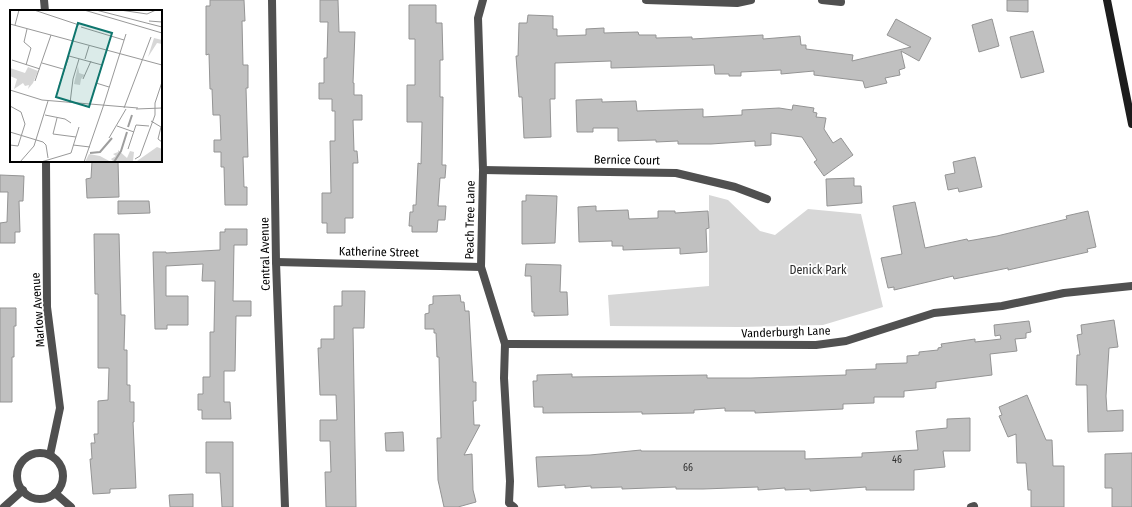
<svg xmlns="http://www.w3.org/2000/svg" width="1132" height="507" font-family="'Fira Sans Condensed',sans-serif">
  <rect width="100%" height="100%" fill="#fff"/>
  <polygon fill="#d7d7d7" points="709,195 728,200 760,231 775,235 808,209 861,214 883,307 823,325 739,327 610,326 608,295 709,286"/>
  <g fill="#c0c0c0" stroke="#949494">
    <polygon points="210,0 244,0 245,21 242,21 243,65 248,65 248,88 246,88 248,157 243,157 244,187 247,187 247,205 225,205 224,167 221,167 221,152 214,152 214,140 221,140 220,115 213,115 212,89 210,89 209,54 206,55 206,6 210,6"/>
    <polygon points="320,0 338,0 339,32 355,32 353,83 354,83 354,95 362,95 362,120 353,120 354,151 357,151 358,163 353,163 353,218 345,218 345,233 327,233 327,223 322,223 322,193 331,193 330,141 335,141 335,111 332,111 332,99 319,99 319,83 324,83 324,58 327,58 328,22 320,22"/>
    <polygon points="1007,0 1028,0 1028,12 1007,11"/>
    <polygon points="409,5 436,5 436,23 442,23 443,60 440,60 440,97 443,97 442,165 446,165 445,178 440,178 438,206 446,206 445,220 438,220 437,232 412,232 412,226 409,226 410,212 413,212 413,205 416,205 418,163 421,164 422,122 407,122 407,85 415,85 415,39 409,39"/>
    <polygon points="528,15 553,16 553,29 557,29 557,36 586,35 586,29 604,28 604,33 638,32 639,35 656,35 656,38 692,37 692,39 763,35 763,39 800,36 801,45 806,45 806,49 853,55 852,61 911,47 887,35 896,19 931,38 919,61 901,51 905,68 899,70 900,75 885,78 887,83 865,88 863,81 814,75 814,71 781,74 781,70 741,72 741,76 729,76 729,74 715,74 714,65 611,68 611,61 555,63 555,99 550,99 551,137 524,138 522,97 519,97 516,56 518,56 519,23 527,23"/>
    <polygon points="992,19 999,46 979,52 972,25"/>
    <polygon points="1033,31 1044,72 1021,78 1010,37"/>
    <polygon points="602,99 602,102 636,101 637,111 703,109 703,117 742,115 742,110 779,108 792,110 793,105 814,108 813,112 817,113 816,117 826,118 824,129 833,143 841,138 853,155 824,176 814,162 817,160 802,137 771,133 771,145 755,146 755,141 711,144 678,144 678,141 656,142 656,140 618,141 618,128 593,128 593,132 577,132 576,100"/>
    <polygon points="975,157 982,187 959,192 958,188 948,190 945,175 955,173 953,162"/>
    <polygon points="92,161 118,161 119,197 87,198 86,179 91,178"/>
    <polygon points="0,175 24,176 23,201 19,201 20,232 15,232 15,243 0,243 0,223 7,222 8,192 0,192"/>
    <polygon points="854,178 854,186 861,186 862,203 827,206 826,179"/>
    <polygon points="526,195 557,196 555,243 522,244 522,201 526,201"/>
    <polygon points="118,201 149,201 150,213 118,214"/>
    <polygon points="915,202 925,248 967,239 968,241 997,236 1067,219 1066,216 1088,211 1096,247 1087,249 1088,252 1008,270 1008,268 954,279 953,276 894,290 894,287 888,288 881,258 902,254 893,206"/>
    <polygon points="596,206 596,211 628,210 629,219 658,218 658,211 675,211 675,213 708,211 709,228 706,229 707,252 680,254 680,248 623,250 623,246 612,246 612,241 579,242 578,207"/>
    <polygon points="225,229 247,229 247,245 234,245 233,301 251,301 251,316 236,316 235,371 224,371 224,402 230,402 231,419 202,419 202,410 198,410 198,394 203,394 203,377 210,377 210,332 214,332 215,281 202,281 203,264 166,266 166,296 188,296 188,325 167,325 167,329 155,329 153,252 166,252 166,253 220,250 220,232 225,232"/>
    <polygon points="94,234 119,234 121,315 125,315 124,350 127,350 127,385 130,385 130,402 134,402 134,422 133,422 136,488 110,489 110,493 93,494 90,459 92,459 91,443 95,443 94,434 98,434 98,401 108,400 109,368 98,368 98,294 95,294"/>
    <polygon points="526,264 561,265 560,292 567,292 568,315 534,316 534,312 532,312 531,276 525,276"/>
    <polygon points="342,291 365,291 364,328 353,328 356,507 326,507 325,472 331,472 330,441 320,441 320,420 337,420 336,395 320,395 318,348 321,348 321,339 334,339 334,306 342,306"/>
    <polygon points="460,295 461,302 464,302 465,311 469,311 473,382 476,382 476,401 473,401 474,425 480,425 464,455 472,454 473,490 476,502 458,507 444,507 438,480 437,438 441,438 439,357 437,357 436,333 434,333 434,329 425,329 425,314 429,313 429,305 433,304 433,296"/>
    <polygon points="0,308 16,308 16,326 14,326 14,357 12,357 12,402 0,402"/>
    <polygon points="1114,320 1118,347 1109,348 1106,396 1107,411 1123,410 1123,431 1088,432 1087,385 1076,385 1077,355 1080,355 1077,335 1082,334 1081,325"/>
    <polygon points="1029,321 1031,332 1026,333 1026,338 1015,339 1017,351 990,354 992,375 936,382 936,388 904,391 904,397 874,397 874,403 843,404 843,409 755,413 755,411 725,411 725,408 694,410 694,413 642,414 642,412 543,413 543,407 534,407 533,381 537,381 537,375 572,374 572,377 707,375 707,378 751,378 846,375 846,370 876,369 876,364 907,363 907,356 919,355 919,352 938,350 938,348 942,347 941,344 975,339 975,342 1001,339 1000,335 995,336 994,325"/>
    <polygon points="1027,395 1046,440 1052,440 1053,466 1064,466 1064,507 1031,507 1031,490 1028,490 1026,463 1017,463 1016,434 1008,437 999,416 1002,415 999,407"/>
    <polygon points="970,418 970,451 943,451 945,467 914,470 914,490 866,490 866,487 810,491 810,489 785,490 785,488 758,490 758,487 703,489 676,489 676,487 622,489 622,487 591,488 591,486 565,488 565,485 538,487 536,457 590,455 641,450 641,451 805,451 805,459 862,457 862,453 918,450 916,431 947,428 947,419"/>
    <polygon points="403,432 404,451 386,451 385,433"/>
    <polygon points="206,442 233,442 233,507 222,507 220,473 206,473"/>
    <polygon points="1132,453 1132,507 1112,507 1112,488 1105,488 1105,454"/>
    <polygon points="193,494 193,507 170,507 169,495"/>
  </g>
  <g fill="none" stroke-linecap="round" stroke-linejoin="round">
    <g stroke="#505050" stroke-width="8">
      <polyline points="44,0 45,11"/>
      <polyline points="272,0 276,262 285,507"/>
      <polyline points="483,0 478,18 483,170 481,267 505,344 504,378 510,481 509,503 514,507"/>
      <polyline points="646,0 737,3 751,0"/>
      <polyline points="822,0 841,2"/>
      <polyline points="46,161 47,307 60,408 50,455"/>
      <polyline points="483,170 676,173 735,187 767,199"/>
      <polyline points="276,262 481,267"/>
      <polyline points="505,344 816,345 846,341 934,313 1002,306 1064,293 1132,286"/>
      <circle cx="40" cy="476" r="23"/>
      <polyline points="55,493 71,507"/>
      <polyline points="4,507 23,490"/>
      <polyline points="971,507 974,506"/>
    </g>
    <polyline stroke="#1d1d1d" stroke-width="8" points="1107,0 1132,124"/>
  </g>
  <g text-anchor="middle" stroke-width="3.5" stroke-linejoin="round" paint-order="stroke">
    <g font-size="10" fill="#303030">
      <text x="897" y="463">46</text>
      <text x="688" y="471">66</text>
    </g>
    <g font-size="12" fill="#000" stroke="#fff">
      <text transform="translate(627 160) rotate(1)" y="4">Bernice Court</text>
      <text transform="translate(470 220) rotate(-89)" y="4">Peach Tree Lane</text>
      <text transform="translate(379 252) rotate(1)" y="4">Katherine Street</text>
      <text transform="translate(265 254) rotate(-91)" y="4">Central Avenue</text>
      <text transform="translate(38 310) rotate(-94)" y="4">Marlow Avenue</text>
      <text transform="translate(786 332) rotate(-2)" y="4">Vanderburgh Lane</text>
    </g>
    <g font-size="12" fill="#2e2e2e" stroke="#fff">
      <text x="818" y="274">Denick Park</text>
    </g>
  </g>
  <g transform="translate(10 10)">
    <rect width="152" height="152" fill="#fff"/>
    <path d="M 144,28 L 152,30 L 152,34 L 147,33 L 138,47 ZM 68,56 L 69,63 L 75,65 L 71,69 L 70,75 L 64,74 ZM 18,57 L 28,61 L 23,73 L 18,79 L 19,75 L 15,76 L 13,73 L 4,79 L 7,69 L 0,66 L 0,58 L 15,63 ZM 147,137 L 152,139 L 152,152 L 104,152 L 101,149 L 106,146 L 103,144 L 108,142 L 108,140 L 117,148 L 120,141 L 124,142 L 123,151 L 127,151 ZM 79,144 L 90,146 L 101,152 L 75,152 Z" fill="#d7d7d7"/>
    <path fill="none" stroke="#9e9e9e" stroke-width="2" d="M 118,117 L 122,105M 80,143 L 90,142 L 102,128M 104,152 L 111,141 L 117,122"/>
    <path fill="none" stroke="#999" stroke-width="1" d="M 24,0 L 69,15M 74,0 L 152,23M 86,0 L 152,17M 110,0 L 137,4 L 146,0M 139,11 L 152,12M 0,14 L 152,55M 5,15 L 9,0M 71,17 L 114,30M 75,49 L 79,36M 2,50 L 30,59M 32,53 L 53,59M 16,55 L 21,38 L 14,32 L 17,19M 73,69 L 81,51M 25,71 L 41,25M 86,73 L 99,77M 49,76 L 59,46 L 92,55 L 85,78M 0,80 L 32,90 L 128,98M 60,93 L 63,69 L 69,49M 0,96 L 11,102 L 15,114 L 8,136 L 0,135M 93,97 L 116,24M 114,98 L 141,27M 126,99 L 152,98M 35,105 L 55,109 L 61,113M 47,108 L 43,124 L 66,127M 141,111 L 151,117 L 148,129 L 152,132M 107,116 L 124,122M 0,122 L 33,132 L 36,135 L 38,148M 99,128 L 116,99M 63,135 L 80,137M 118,139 L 126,115 L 139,116M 125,149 L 130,146 L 145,105 L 145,93 L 152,72M 10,152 L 24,136 L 38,91M 31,152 L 61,143 L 69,117M 74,152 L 93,97"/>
    <path fill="#0f766e" fill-opacity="0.15" stroke="#0f766e" stroke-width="2" d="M 68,13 L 102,23 L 79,97 L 46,87 Z"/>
    <rect width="152" height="152" fill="none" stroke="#000" stroke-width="2"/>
  </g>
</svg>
